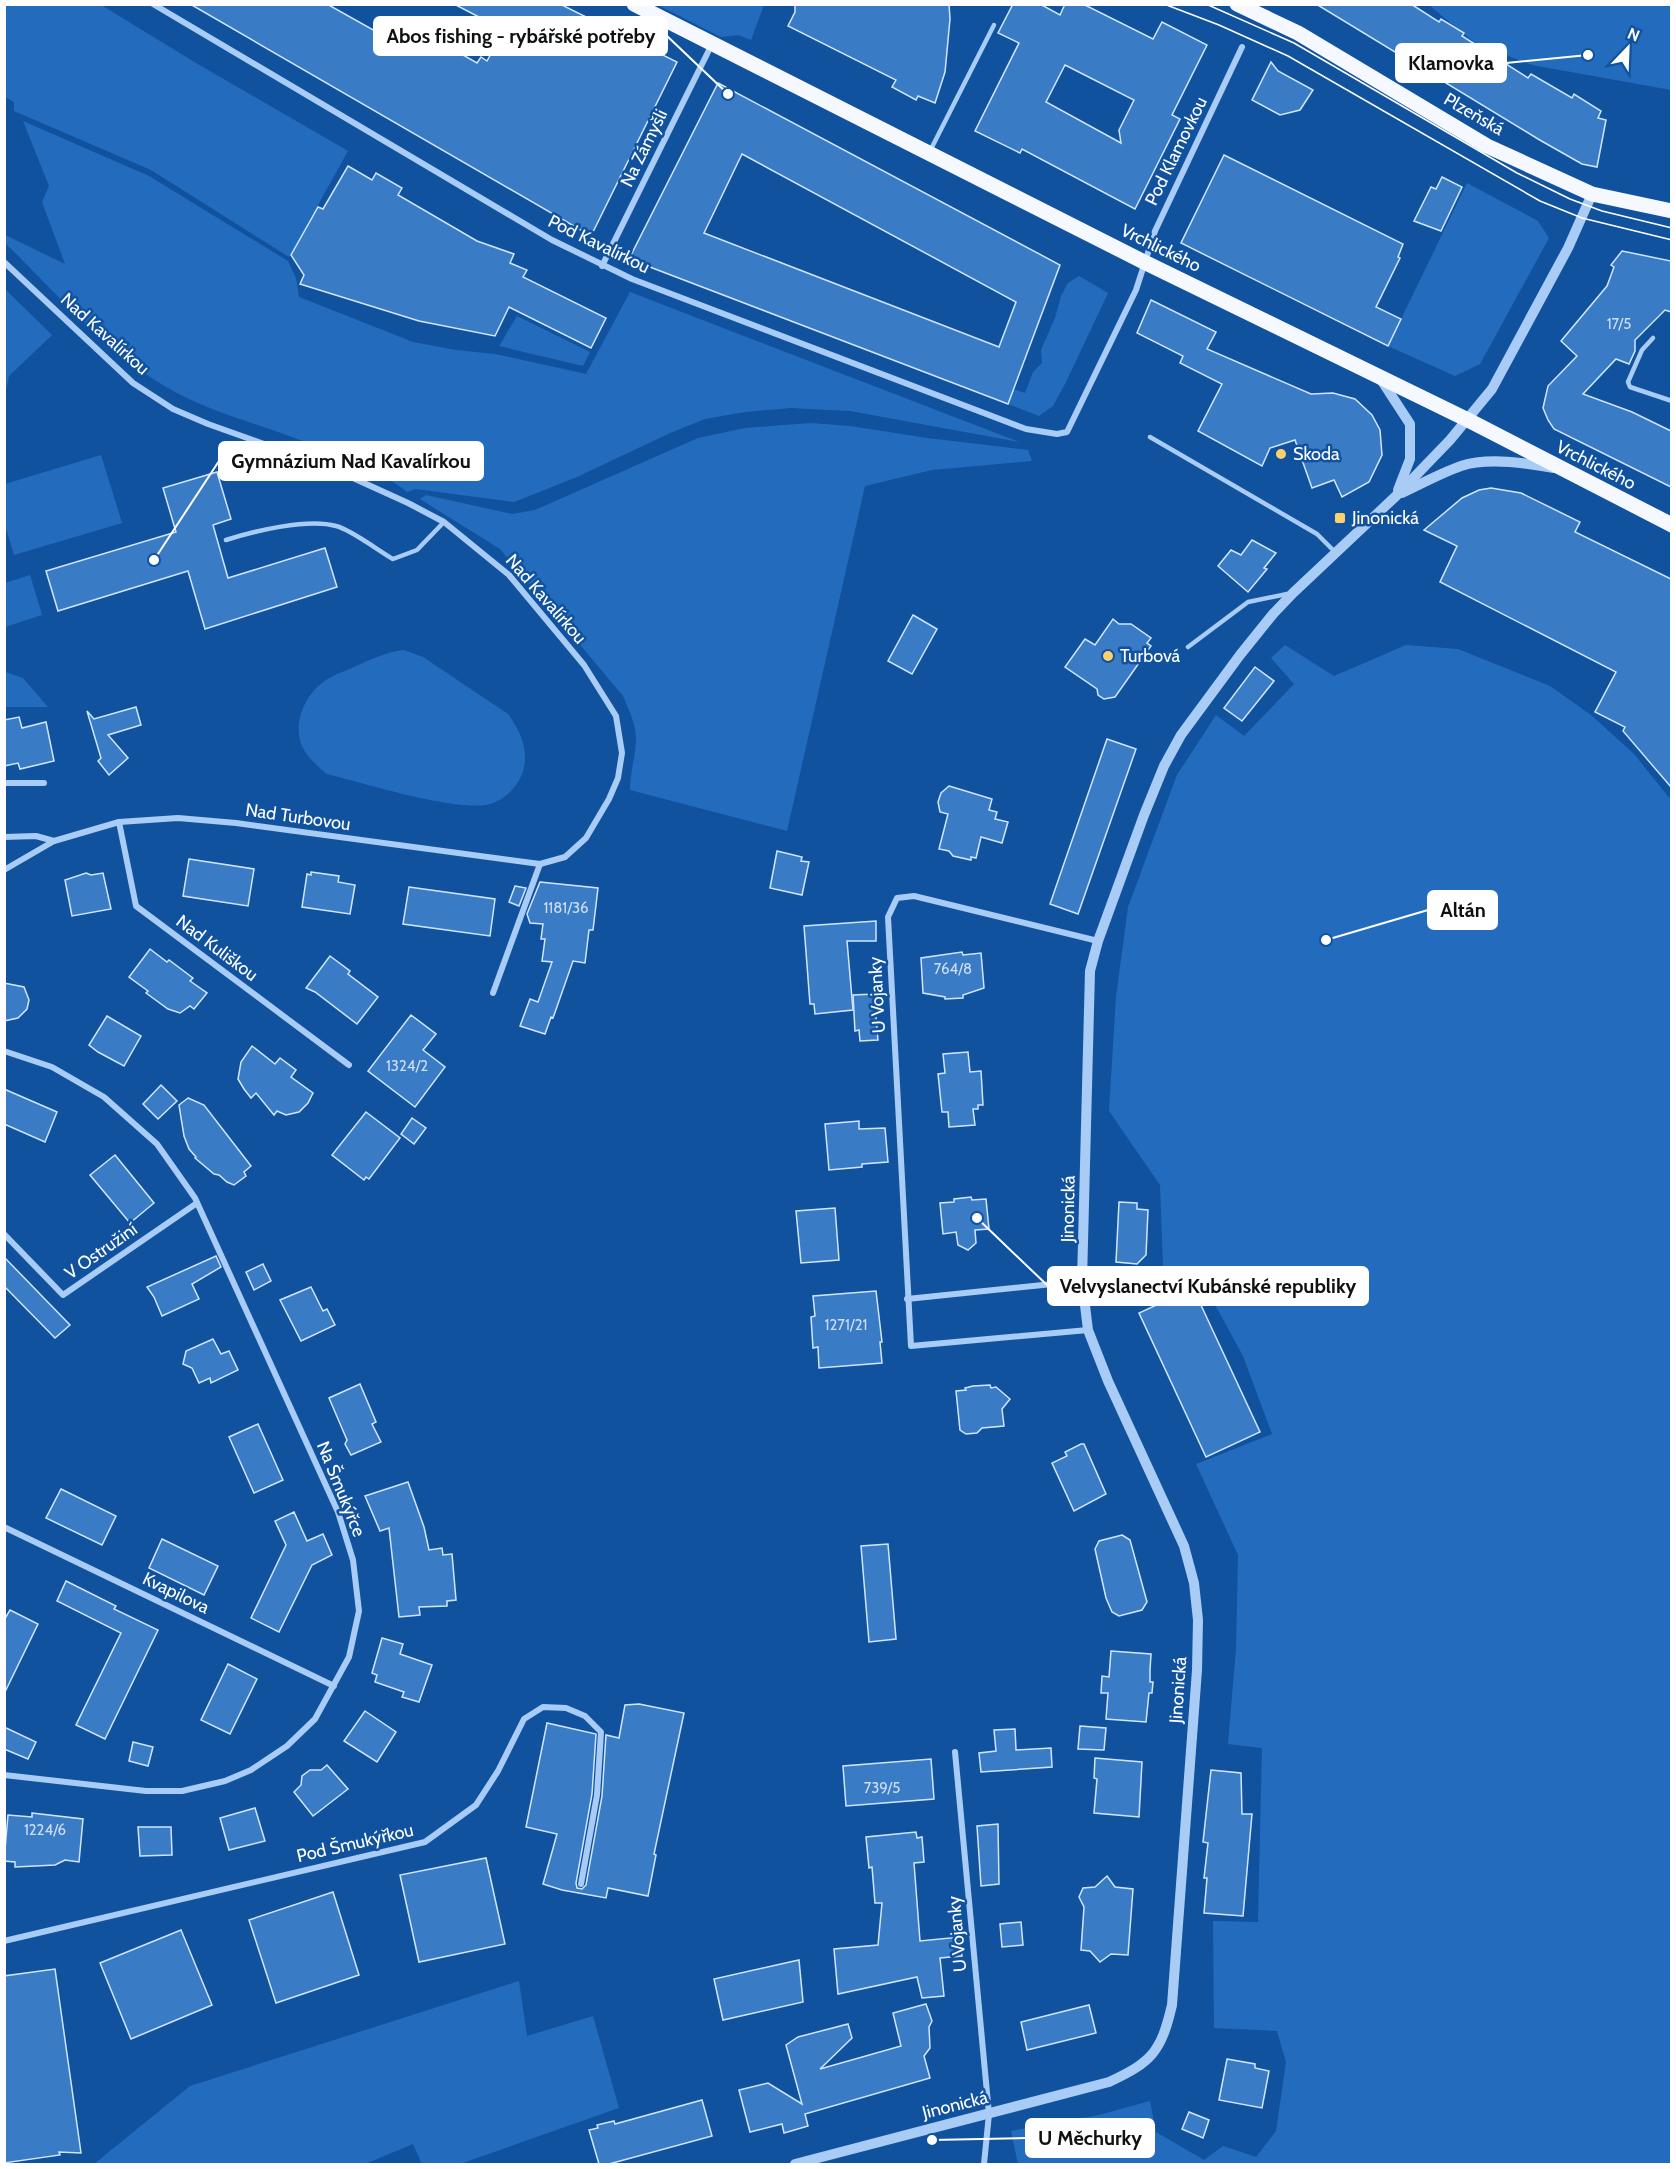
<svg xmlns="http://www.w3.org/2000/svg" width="1676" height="2169" font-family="Cabin,sans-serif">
  <rect width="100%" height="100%" fill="#11529f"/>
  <g fill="#236cbd">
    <polygon points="4,5 101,5 196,63 348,151 289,257 151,170 14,111 14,102 5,97"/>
    <polygon points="658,5 764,5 751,40 738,35 721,37"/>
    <polygon points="1429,5 1671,5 1671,90 1532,65 1476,44"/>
    <path d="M 23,121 L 149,176 L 288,261 L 296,278 L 299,297 L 413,342 L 456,350 L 495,354 L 586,374 L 630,292 L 1019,442 L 850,411 L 791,408 L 745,412 L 705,419 L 670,433 L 577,477 L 514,502 L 416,489 L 407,492 C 388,476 365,468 343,458 C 326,451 309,443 292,437 C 254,423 213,412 177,393 C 108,356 60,296 5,243 L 5,235 L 65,264 L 42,202 L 49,186 Z"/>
    <polygon points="1467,183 1538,221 1549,238 1480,364 1455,376 1388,346"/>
    <polygon points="1079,276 1108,293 1066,382 1053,406 1039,416 1008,404 1013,389 1025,393 1033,372 1042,363 1041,350 1055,318 1061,296 1068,283"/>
    <polygon points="5,289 52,335 9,376 5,394"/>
    <polygon points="517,316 590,352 583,366 499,346"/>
    <path d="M 811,423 L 850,426 L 927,438 L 1028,450 L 1032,461 L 932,470 L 865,486 L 787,831 L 630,790 C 630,773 635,758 636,742 C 637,726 629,710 623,696 L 500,549 L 420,499 L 426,495 L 512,514 L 535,510 L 698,438 L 745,428 Z"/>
    <polygon points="101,455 122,523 14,555 5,525 5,484"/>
    <polygon points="30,575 42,615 5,627 5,583"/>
    <polygon points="1285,645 1334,676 1406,645 1458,649 1550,686 1591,715 1634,754 1671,800 1671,2164 1018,2164 1011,2131 1099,2115 1150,2101 1156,2132 1204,2160 1223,2146 1256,2157 1276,2131 1286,2062 1277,2031 1214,2028 1213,1921 1258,1922 1262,1748 1228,1744 1236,1649 1238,1555 1196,1464 1272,1434 1243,1356 1201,1279 1136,1303 1163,1265 1160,1185 1109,1111 1116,997 1128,907 1177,775 1216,715 1244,736 1294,684 1271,658"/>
    <path d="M 404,650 L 423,657 L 508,714 C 521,732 530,752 522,774 C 517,787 506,798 493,803 C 465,815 360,782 327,774 C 317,766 307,757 302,746 C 292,722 306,693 326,680 C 335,674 346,671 356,666 C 372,659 386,652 404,650 Z"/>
    <polygon points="5,672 23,678 48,707 5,707"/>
    <polygon points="519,1981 527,2036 593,2016 619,2108 460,2164 422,2164 413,2144 365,2164 94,2164 190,2086"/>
  </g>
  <g fill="#3a7bc6" stroke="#d0e6fe" stroke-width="1.5" fill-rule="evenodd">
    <polygon points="190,4 327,4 416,54 428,35 477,63 481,57 487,61 504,30 454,4 560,4 677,62 591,236"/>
    <polygon points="795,4 949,4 950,19 945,72 935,103 918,96 916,100 892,87 896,80 788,26 795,12"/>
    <path d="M 1013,4 L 1040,4 L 1060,15 L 1065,4 L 1083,4 L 1153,39 L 1162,22 L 1207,45 L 1172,115 L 1180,119 L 1135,209 L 1022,149 L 1020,153 L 975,131 L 1019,43 L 998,33 ZM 1065,65 L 1134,100 L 1119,130 L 1121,143 L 1046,102 Z"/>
    <polygon points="1316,4 1411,4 1439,22 1441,19 1464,33 1462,36 1528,78 1531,74 1572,98 1574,94 1601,111 1598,118 1606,120 1597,167 1582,164 1538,139"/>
    <polygon points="1271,62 1278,71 1313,90 1300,110 1280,115 1252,100"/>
    <path d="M 718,83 L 1060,265 L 1008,404 L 629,259 ZM 742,154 L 1016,302 L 999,347 L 704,233 Z"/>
    <polygon points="1224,155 1403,244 1398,257 1400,258 1376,307 1401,319 1388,346 1181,243"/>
    <polygon points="348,166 372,180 376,173 402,188 398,195 477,241 514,254 510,263 527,270 523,277 606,318 591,348 509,307 495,336 419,321 300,284 304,275 291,255 318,207 323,209"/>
    <polygon points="1442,177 1462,187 1441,231 1414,221 1431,187 1436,189"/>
    <polygon points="1622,251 1671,261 1671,312 1665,310 1635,340 1635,351 1629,364 1616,359 1583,394 1632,412 1671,431 1671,487 1554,429 1548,420 1543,408 1548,386 1577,356 1561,341 1607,286 1614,267 1611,265"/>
    <polygon points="1151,300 1216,332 1207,349 1311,394 1333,393 1355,399 1372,415 1380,430 1382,455 1369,482 1342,497 1334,480 1312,488 1295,440 1270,448 1262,466 1198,431 1222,384 1180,363 1183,356 1137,333"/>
    <polygon points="217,472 231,519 213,525 228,578 325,548 337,587 205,629 188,571 58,611 46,571 176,532 163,488"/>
    <polygon points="1491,488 1521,493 1580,522 1575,532 1671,579 1671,787 1623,731 1625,727 1595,712 1616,672 1440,582 1457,546 1424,530 1462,498 1479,490"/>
    <polygon points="1252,540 1276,553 1264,568 1267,569 1248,592 1218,566 1231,550 1241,555"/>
    <polygon points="913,615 937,629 912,674 888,661"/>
    <polygon points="1113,619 1119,624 1131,624 1151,638 1147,643 1151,646 1115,697 1104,699 1098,695 1097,689 1065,667 1085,639 1095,645"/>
    <polygon points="1255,667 1274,681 1242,721 1224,708"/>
    <polygon points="136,707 141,725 108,735 128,758 109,775 98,761 101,758 87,711 94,719"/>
    <polygon points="19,717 22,728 46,722 54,761 20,769 18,763 4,766 4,720"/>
    <polygon points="1107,739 1136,749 1078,914 1050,904"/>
    <polygon points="949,786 992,799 989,810 997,812 995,819 1008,822 1002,843 981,837 976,858 971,857 971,860 953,856 949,851 939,849 948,814 940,812 938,802 941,793"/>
    <polygon points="777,851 802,857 801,861 809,862 802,895 770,888"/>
    <polygon points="189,859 254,869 248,906 183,896"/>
    <polygon points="311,872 339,876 338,882 355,885 350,914 302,907 307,874 311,875"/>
    <polygon points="86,873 91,875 103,873 111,909 72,916 65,880"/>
    <polygon points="540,882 598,888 593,930 589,930 585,963 573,961 553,1018 551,1017 545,1034 520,1026 530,999 538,1002 552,962 542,961 545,939 541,939 543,924 530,923 527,914"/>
    <polygon points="515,886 526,888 519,906 509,902"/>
    <polygon points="409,887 495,899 490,936 403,924"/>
    <polygon points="876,921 876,941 847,941 853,1010 815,1014 814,1004 810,1004 804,926"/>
    <polygon points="150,949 167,962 169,960 193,978 190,981 207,993 194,1009 190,1006 180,1013 168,1009 146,993 148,991 129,977"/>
    <polygon points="962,952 963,955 981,953 984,988 963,995 963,998 945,999 945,997 923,993 921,958"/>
    <polygon points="330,956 350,971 348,974 378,997 357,1024 315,992 306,988"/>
    <polygon points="4,983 24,987 29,1000 27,1009 18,1018 4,1021"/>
    <polygon points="874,994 878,1040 860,1041 859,1030 855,1031 853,995"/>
    <polygon points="411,1015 436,1034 423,1050 445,1067 415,1107 368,1071"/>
    <polygon points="107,1016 141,1036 124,1066 98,1052 89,1045"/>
    <polygon points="252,1046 275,1064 280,1058 296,1070 291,1077 313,1093 308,1103 299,1112 286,1115 277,1111 274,1115 256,1093 251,1098 244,1089 238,1079 241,1062"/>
    <polygon points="968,1052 970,1072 981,1071 983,1105 978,1105 978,1109 973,1109 975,1125 949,1127 948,1112 942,1112 938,1074 945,1073 943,1054"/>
    <polygon points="161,1085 177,1101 158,1119 143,1104"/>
    <polygon points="4,1089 57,1112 45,1142 4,1124"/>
    <polygon points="188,1098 204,1105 251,1166 244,1172 246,1176 234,1185 227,1182 219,1175 214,1174 195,1158 196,1157 189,1149 184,1136 179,1105"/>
    <polygon points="366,1112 400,1138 369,1179 366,1177 364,1180 332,1155"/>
    <polygon points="412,1118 426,1128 414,1144 401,1134"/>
    <polygon points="859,1121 859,1129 885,1128 888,1162 862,1164 862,1167 829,1170 825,1124"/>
    <polygon points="115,1155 154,1203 130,1223 90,1175"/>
    <polygon points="971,1197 972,1200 986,1199 989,1229 975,1230 976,1243 968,1250 958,1245 956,1232 943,1234 940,1203 954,1202 954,1199"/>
    <polygon points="1119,1202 1137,1203 1137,1209 1148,1210 1146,1255 1137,1264 1116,1262"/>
    <polygon points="835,1208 839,1260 801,1263 796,1211"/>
    <polygon points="216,1256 221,1267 192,1284 199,1299 162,1316 154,1297 147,1287"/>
    <polygon points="4,1257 70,1325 55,1338 4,1286"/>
    <polygon points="263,1264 271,1281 254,1290 246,1272"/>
    <polygon points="311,1287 323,1311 327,1309 335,1325 301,1341 280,1300"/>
    <polygon points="1193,1288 1260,1432 1206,1457 1139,1313"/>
    <polygon points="876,1291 882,1342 880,1342 882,1363 819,1368 818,1347 813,1348 811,1317 815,1316 813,1296"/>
    <polygon points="213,1339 221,1354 229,1351 238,1370 211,1383 210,1378 199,1383 192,1368 183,1364 186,1351"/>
    <polygon points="360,1384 376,1422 372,1424 381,1442 351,1455 345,1444 347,1440 329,1398"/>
    <polygon points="990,1385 991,1388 996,1387 1010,1399 1002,1409 1004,1426 982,1428 977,1433 966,1434 960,1430 956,1391 966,1390 965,1388 973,1386"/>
    <polygon points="258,1424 283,1480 254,1493 229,1437"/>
    <polygon points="1081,1444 1084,1444 1106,1494 1074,1511 1052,1463 1067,1456 1065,1452"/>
    <polygon points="408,1482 424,1527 429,1550 442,1548 443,1555 452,1554 456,1600 447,1601 447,1606 419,1607 420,1615 399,1617 389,1528 380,1531 365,1496"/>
    <polygon points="61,1489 116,1516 102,1545 46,1518"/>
    <polygon points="294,1512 307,1541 323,1534 332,1555 312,1565 279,1632 251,1618 286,1545 275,1521"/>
    <polygon points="1122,1535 1130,1540 1147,1602 1142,1610 1119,1616 1112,1612 1106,1598 1095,1549 1099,1541"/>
    <polygon points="162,1539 218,1566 204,1595 149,1568"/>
    <polygon points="888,1544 896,1639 869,1642 861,1546"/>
    <polygon points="66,1581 116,1606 114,1609 158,1630 105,1739 76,1725 121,1633 57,1601"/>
    <polygon points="10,1610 38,1624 4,1694 4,1620"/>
    <polygon points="382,1638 403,1644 400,1654 432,1665 419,1702 402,1697 404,1692 375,1682 377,1675 372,1673"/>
    <polygon points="1111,1651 1151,1654 1150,1670 1150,1682 1153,1682 1152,1693 1149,1693 1146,1722 1106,1719 1108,1693 1101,1693 1102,1676 1109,1677"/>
    <polygon points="228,1664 257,1679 230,1734 201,1720"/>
    <polygon points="639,1704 684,1713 654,1854 656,1855 648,1896 608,1888 606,1898 562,1890 543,1884 557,1834 526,1827 547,1723 596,1734 592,1794 576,1883 577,1888 582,1889 586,1885 602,1796 606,1735 619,1738 625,1705"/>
    <polygon points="365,1711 396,1732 377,1762 344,1741"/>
    <polygon points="1080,1726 1106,1728 1104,1750 1078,1749"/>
    <polygon points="4,1727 36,1742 28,1759 4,1749"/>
    <polygon points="1015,1729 1016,1750 1051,1748 1052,1767 981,1772 979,1753 996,1751 994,1730"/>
    <polygon points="133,1742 153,1747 148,1766 129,1761"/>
    <polygon points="1095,1758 1142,1762 1139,1817 1094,1813 1097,1779 1094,1778"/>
    <polygon points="931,1759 934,1799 846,1806 843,1766"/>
    <polygon points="327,1765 348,1789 313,1816 294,1792 301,1785 302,1776 310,1770 321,1770"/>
    <polygon points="1211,1770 1241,1773 1242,1814 1252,1814 1243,1916 1204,1913 1207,1878 1204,1878 1208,1843 1203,1842"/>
    <polygon points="255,1808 265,1841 229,1850 220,1818"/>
    <polygon points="32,1813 83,1819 79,1862 65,1860 55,1865 15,1867 15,1862 4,1861 8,1815 32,1817"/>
    <polygon points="998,1824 999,1884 981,1886 977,1826"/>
    <polygon points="138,1827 171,1827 172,1855 140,1856"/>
    <polygon points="916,1832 917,1838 922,1837 924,1862 914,1863 920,1941 960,1937 962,1956 940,1958 944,1996 922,1998 917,1977 838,1994 834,1949 878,1945 882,1903 875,1903 872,1867 869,1868 866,1837"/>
    <polygon points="486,1858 505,1944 419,1962 400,1875"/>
    <polygon points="1107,1876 1115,1887 1133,1889 1128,1955 1111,1954 1100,1962 1090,1951 1081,1950 1084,1907 1079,1897 1083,1888 1095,1887"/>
    <polygon points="333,1892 359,1975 276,2003 249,1920"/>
    <polygon points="1021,1922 1023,1945 1002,1947 1000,1924"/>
    <polygon points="181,1930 212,2005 131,2039 100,1963"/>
    <polygon points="799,1960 803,2002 723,2020 714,1979"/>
    <polygon points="55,1969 81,2153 59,2152 60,2155 4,2163 4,1976"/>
    <polygon points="926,2004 932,2021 929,2027 930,2048 924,2056 930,2078 805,2114 808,2126 784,2133 782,2124 750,2132 739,2090 768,2083 802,2104 786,2045 798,2037 848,2024 852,2038 820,2069 901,2046 893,2013"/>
    <polygon points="1089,2005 1096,2033 1027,2050 1021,2022"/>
    <polygon points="1227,2059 1255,2064 1255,2068 1269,2071 1262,2108 1219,2100"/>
    <polygon points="702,2100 712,2136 609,2164 599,2164 589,2130 598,2128 597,2125 614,2121 615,2124"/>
    <polygon points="1189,2112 1209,2120 1203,2138 1182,2129"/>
  </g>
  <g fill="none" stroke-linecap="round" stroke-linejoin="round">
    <g stroke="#a8ccf5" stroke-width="4.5">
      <polyline points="930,151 994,25"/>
      <polyline points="1653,338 1642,350 1628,382 1630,387 1672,401"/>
      <polyline points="1150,437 1317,534 1335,552"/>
      <path d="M 226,540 C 254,531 308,518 336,526 C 350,529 379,551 393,559 L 417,550 L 444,522"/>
      <polyline points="1188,647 1248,602 1287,594"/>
    </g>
    <g stroke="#a8ccf5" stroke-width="6">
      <polyline points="153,4 552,240 632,279 1026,429 1057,434 1067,432 1136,290 1155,231 1242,47"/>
      <polyline points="4,262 133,383 173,409 208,424 331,468 408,503 444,522 509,575 584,665 616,716 622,753 618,778 609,799 586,838 565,857 540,864 236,823 178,818 119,822 54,841 4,870"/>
      <polyline points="602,266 712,44"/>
      <polyline points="4,783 44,783"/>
      <polyline points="119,822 136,906 349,1065"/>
      <polyline points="4,837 36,836 54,841"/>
      <polyline points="493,993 540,864"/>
      <polyline points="4,1051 52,1067 104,1097 157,1144 195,1198 338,1512 353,1560 359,1611 349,1657 315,1719 287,1746 251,1770 225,1781 182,1791 146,1791 4,1775"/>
      <polyline points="4,1234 63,1295 197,1203"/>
      <polyline points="907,1299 1082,1281"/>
      <polyline points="1088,1330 911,1346 888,917 897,898 914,896 1098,941"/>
      <polyline points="4,1527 334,1686"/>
      <polyline points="955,1752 989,2114 984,2164"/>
      <polyline points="4,1941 425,1842 476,1805 498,1771 524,1719 543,1707 566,1708 585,1716 601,1732 597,1795 581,1884"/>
    </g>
    <g stroke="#a8ccf5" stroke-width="10">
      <polyline points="1380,378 1410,424 1410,459 1398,490"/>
      <path d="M 1402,493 C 1421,484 1441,473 1461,466 C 1488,457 1527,463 1554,468"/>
      <path d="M 795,2164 L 1109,2082 C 1152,2062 1161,2052 1172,2005 L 1197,1670 L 1198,1620 L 1194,1583 L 1184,1546 L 1108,1381 L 1088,1330 L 1082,1281 L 1090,971 L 1098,941 L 1144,815 L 1164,766 L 1181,735 L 1240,655 L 1273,614 L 1293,593 L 1396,496 L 1450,440 L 1492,389 L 1568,248 L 1592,194"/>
    </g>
    <g stroke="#f5f9ff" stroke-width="15">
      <polyline points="634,4 1144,262 1468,420 1672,525"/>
      <polyline points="1237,4 1298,33 1487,146 1592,194 1672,211"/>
    </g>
    <g stroke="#fff" stroke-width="1.5">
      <polyline points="1164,4 1219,25 1288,56 1540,201 1582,218 1672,240"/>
      <polyline points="1206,4 1294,43 1517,173 1570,199 1602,211 1672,228"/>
    </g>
  </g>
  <g fill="#ffd16b" stroke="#11529f" stroke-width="2">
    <circle cx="1281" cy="454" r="6"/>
    <rect x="1334" y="512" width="12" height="12" rx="3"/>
    <circle cx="1108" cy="656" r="6"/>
  </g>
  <g text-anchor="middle" stroke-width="5" stroke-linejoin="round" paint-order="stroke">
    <g font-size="15" fill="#cedef1">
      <text x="1619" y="329">17/5</text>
      <text x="566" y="913">1181/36</text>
      <text x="953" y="974">764/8</text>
      <text x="407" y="1071">1324/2</text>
      <text x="846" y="1330">1271/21</text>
      <text x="882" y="1793">739/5</text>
      <text x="45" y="1835">1224/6</text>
    </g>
    <g font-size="18" fill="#fff" stroke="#11529f">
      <text transform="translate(1474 114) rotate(30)" y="6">Plzeňská</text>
      <text transform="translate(644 148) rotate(-64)" y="6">Na Zámyšli</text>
      <text transform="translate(1176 151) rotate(-64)" y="6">Pod Klamovkou</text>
      <text transform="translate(599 244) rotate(26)" y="6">Pod Kavalírkou</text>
      <text transform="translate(1161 248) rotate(26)" y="6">Vrchlického</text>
      <text transform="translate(105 334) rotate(42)" y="6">Nad Kavalírkou</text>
      <text transform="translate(1596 465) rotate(27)" y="6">Vrchlického</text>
      <text transform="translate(546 599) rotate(49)" y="6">Nad Kavalírkou</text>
      <text transform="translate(298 817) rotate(8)" y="6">Nad Turbovou</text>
      <text transform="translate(217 948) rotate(37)" y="6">Nad Kuliškou</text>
      <text transform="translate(877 995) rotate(-93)" y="6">U Vojanky</text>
      <text transform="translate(1068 1209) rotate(-89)" y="6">Jinonická</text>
      <text transform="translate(101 1251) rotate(-35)" y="6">V Ostružiní</text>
      <text transform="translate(341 1489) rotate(68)" y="6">Na Šmukýřce</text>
      <text transform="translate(176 1593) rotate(26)" y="6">Kvapilova</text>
      <text transform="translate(1178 1690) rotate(-86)" y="6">Jinonická</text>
      <text transform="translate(355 1843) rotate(-13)" y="6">Pod Šmukýřkou</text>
      <text transform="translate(957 1934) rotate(-95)" y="6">U Vojanky</text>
      <text transform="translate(955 2105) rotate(-14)" y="6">Jinonická</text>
    </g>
    <g font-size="18" fill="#fff" stroke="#11529f" text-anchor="start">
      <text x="1293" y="460">Skoda</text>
      <text x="1352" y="524">Jinonická</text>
      <text x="1120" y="662">Turbová</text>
    </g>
  </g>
  <path fill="none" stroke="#fff" stroke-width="2" d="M728 94L667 36M1588 55L1506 63M154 560L219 461M1326 940L1428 910M977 1218L1048 1286M932 2140L1026 2138"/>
  <g fill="#fff" stroke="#11529f" stroke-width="2">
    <circle cx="728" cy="94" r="6"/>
    <circle cx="1588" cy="55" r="6"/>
    <circle cx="154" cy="560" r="6"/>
    <circle cx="1326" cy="940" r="6"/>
    <circle cx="977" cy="1218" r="6"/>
    <circle cx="932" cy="2140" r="6"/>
  </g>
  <g fill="#fff" stroke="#fff" stroke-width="2">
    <rect x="374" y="17" width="293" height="38" rx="6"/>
    <rect x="1396" y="44" width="110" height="38" rx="6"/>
    <rect x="219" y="442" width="264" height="38" rx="6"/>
    <rect x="1428" y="891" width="69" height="38" rx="6"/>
    <rect x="1048" y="1267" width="320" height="38" rx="6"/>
    <rect x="1026" y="2119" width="128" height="38" rx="6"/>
  </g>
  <g font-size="20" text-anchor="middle" font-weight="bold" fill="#111">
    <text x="521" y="43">Abos fishing - rybářské potřeby</text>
    <text x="1451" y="70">Klamovka</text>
    <text x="351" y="468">Gymnázium Nad Kavalírkou</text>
    <text x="1463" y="917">Altán</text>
    <text x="1208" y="1293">Velvyslanectví Kubánské republiky</text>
    <text x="1090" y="2145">U Měchurky</text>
  </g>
  <rect width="1676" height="2169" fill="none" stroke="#ffffff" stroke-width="12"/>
  <g transform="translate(1628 48) rotate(23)" stroke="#11529f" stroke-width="4.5" paint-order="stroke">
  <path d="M0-4.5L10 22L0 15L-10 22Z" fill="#ffffff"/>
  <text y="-9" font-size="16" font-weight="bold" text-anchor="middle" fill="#ffffff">N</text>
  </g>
</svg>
